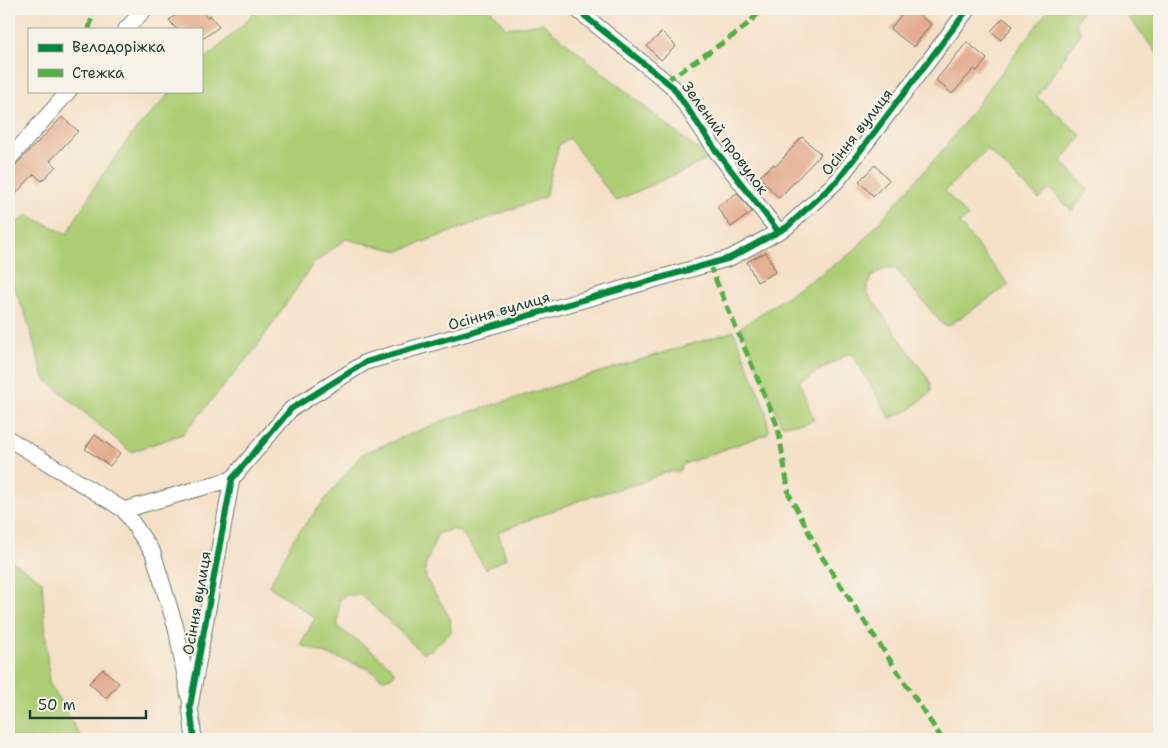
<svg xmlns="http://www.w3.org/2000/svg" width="1168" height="748" font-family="'Shantell Sans',sans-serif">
  <rect width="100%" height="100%" fill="#f7f3e8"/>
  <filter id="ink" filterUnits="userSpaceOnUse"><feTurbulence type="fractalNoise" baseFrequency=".02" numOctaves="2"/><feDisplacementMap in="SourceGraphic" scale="10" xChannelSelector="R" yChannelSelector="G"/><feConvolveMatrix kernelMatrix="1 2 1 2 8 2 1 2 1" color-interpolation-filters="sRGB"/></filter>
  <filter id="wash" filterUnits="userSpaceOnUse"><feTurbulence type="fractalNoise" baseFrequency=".0096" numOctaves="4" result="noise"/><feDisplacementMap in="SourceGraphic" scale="20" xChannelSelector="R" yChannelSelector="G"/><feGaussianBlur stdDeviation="1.12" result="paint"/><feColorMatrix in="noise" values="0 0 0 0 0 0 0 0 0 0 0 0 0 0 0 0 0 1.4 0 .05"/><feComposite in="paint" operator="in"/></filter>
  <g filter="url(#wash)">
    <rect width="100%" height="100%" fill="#f5e0c7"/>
    <g fill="#adcd75" stroke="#668554">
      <polygon points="256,9 490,9 506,28 542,23 709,159 616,201 569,138 559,145 545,197 399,251 346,239 313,264 256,348 183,434 131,452 44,378 25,313 12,283 9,285 9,228 27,215 67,234 95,186 132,134 172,91 201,91 201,63 247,21"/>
      <polygon points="1049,9 1084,9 1075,22 1081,33 1037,97 1082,136 1061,161 1088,189 1072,211 1050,189 1039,199 987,149 945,191 968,217 959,223 1009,285 948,326 943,325 896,269 887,267 871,277 866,291 931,383 931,392 908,411 890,418 852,354 848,354 799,382 814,420 805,423 782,425 741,327 853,252 947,145"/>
      <polygon points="1122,9 1159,9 1159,56"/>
      <path d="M 734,331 L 766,411 L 769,431 L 767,434 L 684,464 L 678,472 L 665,472 L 640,483 L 586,498 L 498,532 L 506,558 L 486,569 L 462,533 L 453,529 L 437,534 L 425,567 L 426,579 L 450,618 L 451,632 L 431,650 L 422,653 L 361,595 L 346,595 L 339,600 L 338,627 C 356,641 382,655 395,672 L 391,677 L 383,679 L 367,668 L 300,645 L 315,618 L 269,586 L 294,538 L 362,454 L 450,418 Z"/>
      <polygon points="9,559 42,581 49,682 82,739 9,739"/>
    </g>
    <g id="blocks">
      <g fill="#e4ac8e">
        <polygon points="184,9 201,9 207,18 210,15 219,27 201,40 201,29 176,29 169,20"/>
        <polygon points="906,9 911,9 931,24 914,47 890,29"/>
        <polygon points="1003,18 1013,26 1001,40 991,31"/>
        <polygon points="662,32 676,46 661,60 647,46"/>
        <polygon points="967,42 987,59 977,71 974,69 952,94 936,80"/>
        <polygon points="62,117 78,131 50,161 56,166 42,181 34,174 9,201 9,172"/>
        <polygon points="802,137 821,154 779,198 759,177 774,164 776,166"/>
        <polygon points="875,165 889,180 873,196 859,181"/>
        <polygon points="737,193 752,212 731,227 717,207"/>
        <polygon points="766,252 776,272 757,282 747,262"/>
        <polygon points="95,435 120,453 110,466 85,449"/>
        <polygon points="103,669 119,683 106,698 89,683"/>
      </g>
    </g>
  </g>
  <g filter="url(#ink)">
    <use href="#blocks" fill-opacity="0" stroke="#6a7667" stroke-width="1"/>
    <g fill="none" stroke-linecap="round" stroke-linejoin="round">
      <g stroke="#6a7667" stroke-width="17">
        <g id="minor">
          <polyline points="576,9 673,87 717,152 778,231"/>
          <polyline points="126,29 145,9"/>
          <polyline points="9,159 69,91"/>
          <polyline points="9,439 124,510 153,553 176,628 189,697"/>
          <polyline points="124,510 232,479"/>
          <polyline points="194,739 190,706 232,479 291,409 366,362 730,258 787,227 838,180 968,9"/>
        </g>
      </g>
      <use href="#minor" stroke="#fff" stroke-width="15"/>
      <g stroke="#52ad45" stroke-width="5" stroke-dasharray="10 5" stroke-linecap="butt">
        <polyline points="89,29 94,9"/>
        <polyline points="666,81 740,31 761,11"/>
        <polyline points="709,264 778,427 789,494 820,554 942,739"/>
      </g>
      <g stroke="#f7f3e8" stroke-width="9">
        <g id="cycleway">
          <polyline points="576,9 673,87 717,152 778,231"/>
          <polyline points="194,739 190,706 232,479 291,409 366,362 730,258 787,227 838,180 968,9"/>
        </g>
      </g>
      <use href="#cycleway" stroke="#00873e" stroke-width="6"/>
    </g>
  </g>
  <g text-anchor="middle" stroke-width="4" stroke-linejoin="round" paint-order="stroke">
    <g font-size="15" fill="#1f3d34" stroke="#f7f3e8">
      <text transform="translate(857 132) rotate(-52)" y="5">Осіння вулиця</text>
      <text transform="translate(725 138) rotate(54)" y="5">Зелений провулок</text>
      <text transform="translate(499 311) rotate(-16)" y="5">Осіння вулиця</text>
      <text transform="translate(197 603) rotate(-80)" y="5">Осіння вулиця</text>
    </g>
  </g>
  <rect width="1168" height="748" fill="none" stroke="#f7f3e8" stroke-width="30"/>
  <rect x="28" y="28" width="175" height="65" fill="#f7f3e8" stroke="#a1aaa0"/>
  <rect x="38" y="44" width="25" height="8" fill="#00873e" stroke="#a1aaa0"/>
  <text x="72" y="52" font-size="15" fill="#1f3d34">Велодоріжка</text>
  <rect x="38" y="69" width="25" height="8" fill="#52ad45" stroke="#a1aaa0"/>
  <text x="72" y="78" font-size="15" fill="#1f3d34">Стежка</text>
  <path d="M30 710v8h116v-8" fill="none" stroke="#1f3d34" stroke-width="2.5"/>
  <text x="38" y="710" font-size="15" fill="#1f3d34" stroke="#f7f3e8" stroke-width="4" paint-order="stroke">50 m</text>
</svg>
